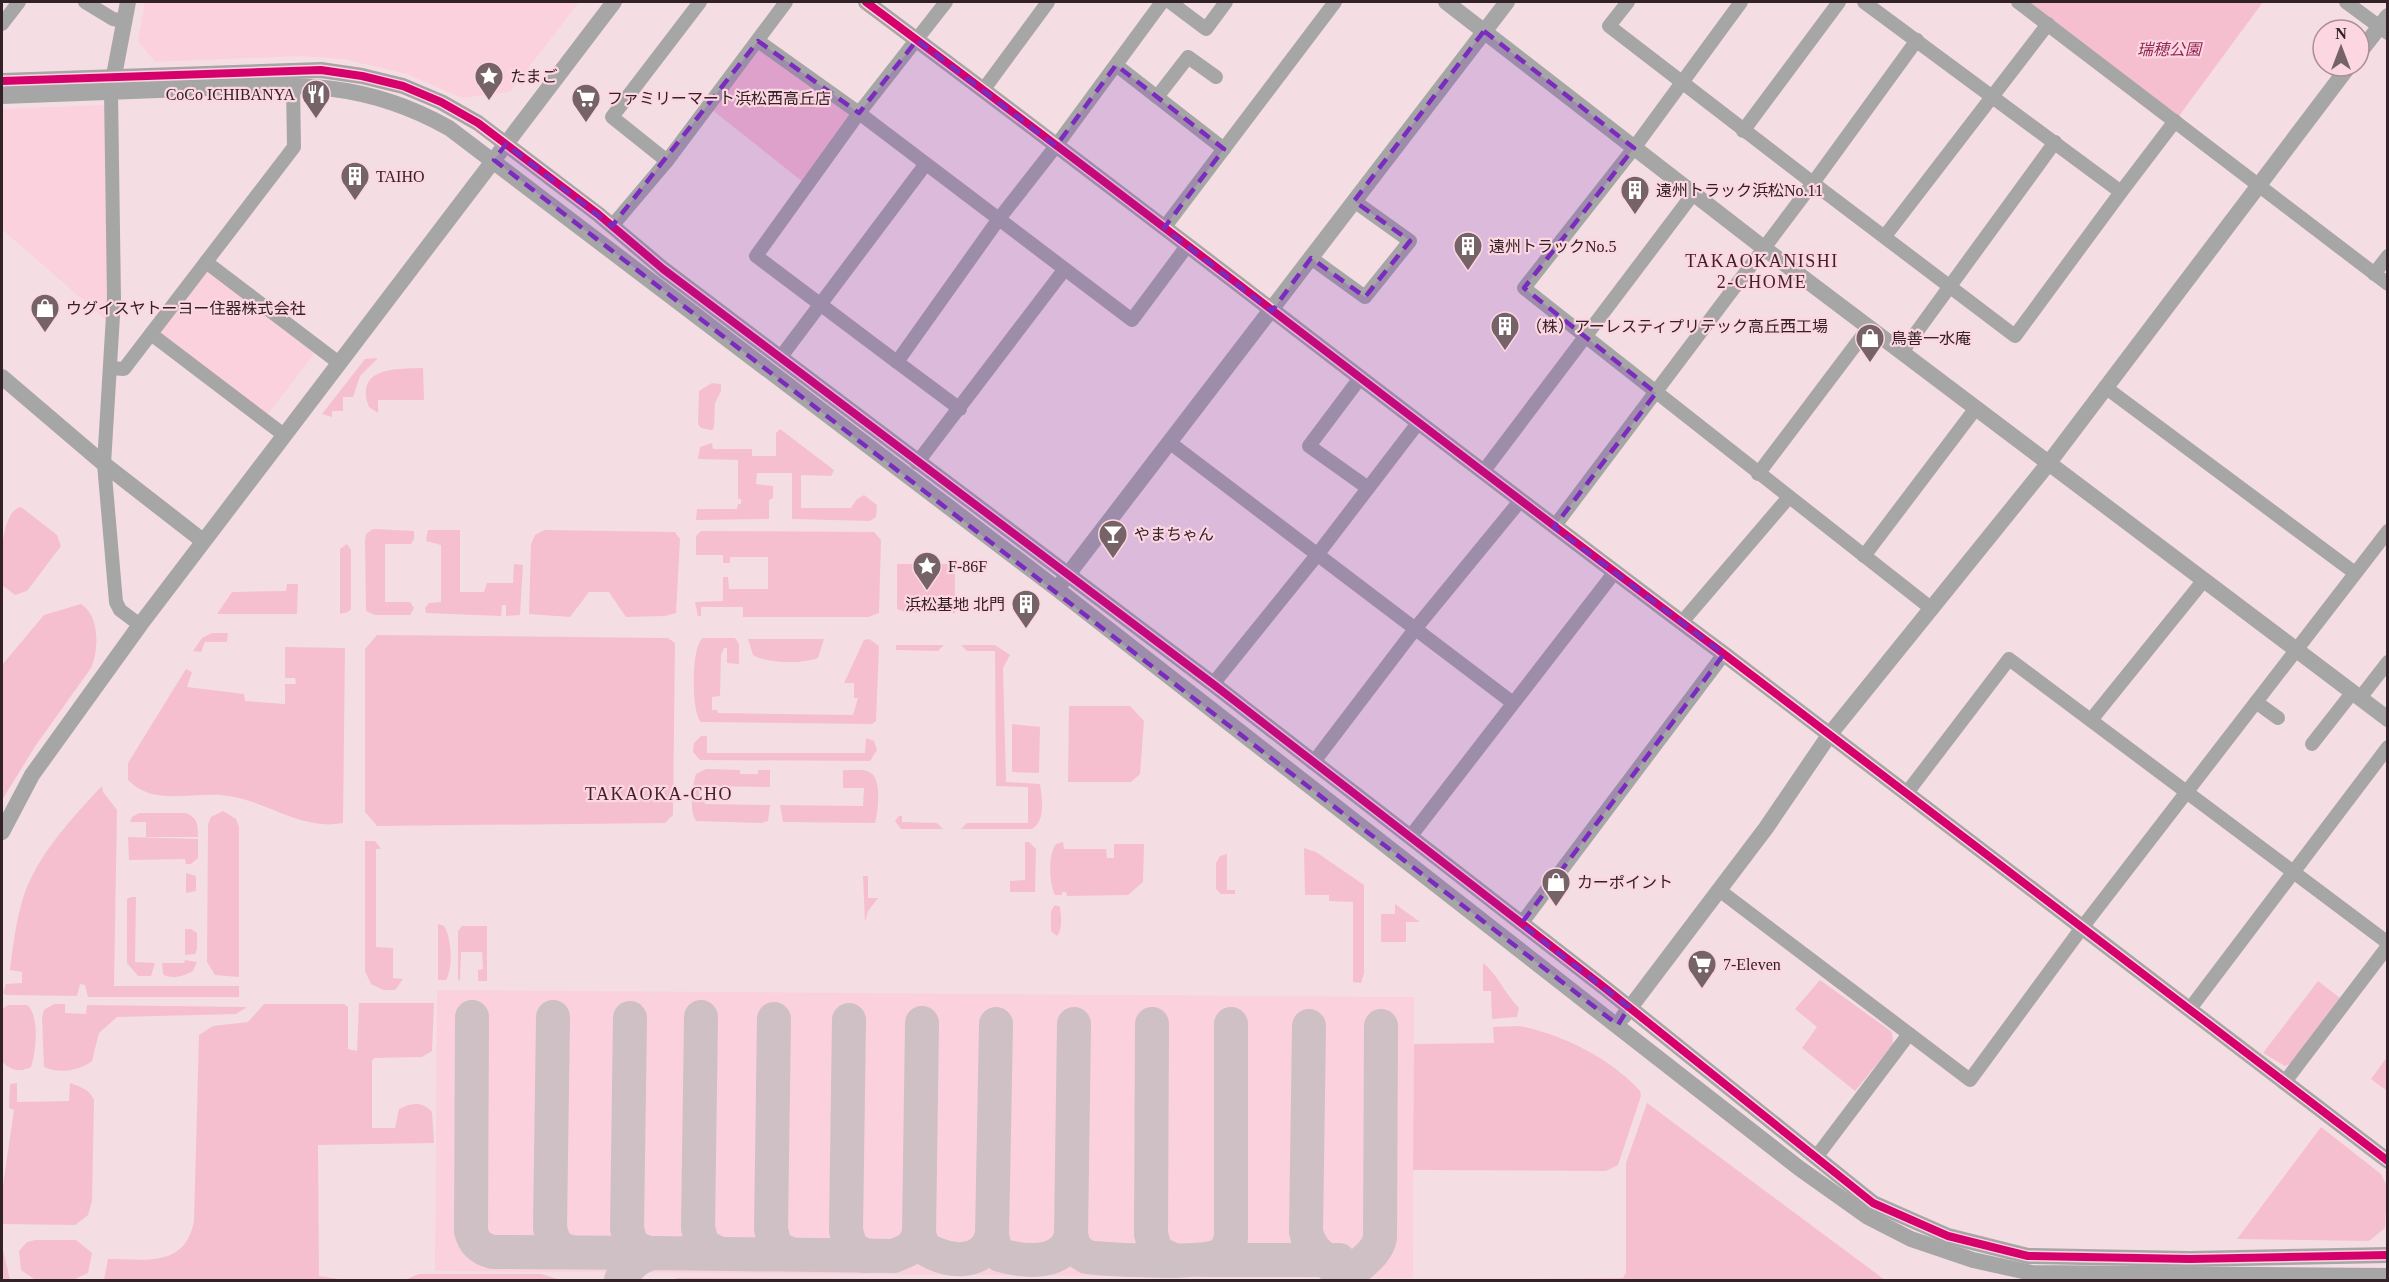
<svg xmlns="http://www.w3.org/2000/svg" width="2389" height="1282" font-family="'Times New Roman','Noto Sans JP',serif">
  <rect width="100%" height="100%" fill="#f4dee4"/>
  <g fill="#fad1dd">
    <polygon points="145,2 579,2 510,92 462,98 407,74 343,59 300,56 155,62 138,41"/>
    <polygon points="102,105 106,109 107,321 2,229 2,109"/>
    <polygon points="205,272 210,272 313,350 314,354 269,413 265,414 162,335 161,330"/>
    <polygon points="437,990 1414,997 1413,1278 435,1271"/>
  </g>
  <g fill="#f5bfcf">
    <polygon points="2028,2 2263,2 2179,116"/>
    <polygon points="759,45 851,114 803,182 711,109"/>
    <polygon points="378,358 360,376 353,397 343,397 343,411 332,411 332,417 322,414 365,359"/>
    <path d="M 423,368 L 424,400 L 378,400 L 378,413 L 369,407 C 354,366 398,369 423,368 Z"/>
    <polygon points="712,383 721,384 721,391 715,403 714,427 712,430 701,428 698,424 699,391"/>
    <polygon points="780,429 834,470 831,476 801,475 801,508 851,508 857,499 864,495 877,505 876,517 870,521 792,519 792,473 757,473 756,484 773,486 773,498 769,500 769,519 696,520 697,509 737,509 738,504 741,504 741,499 738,499 738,460 698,459 700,447 712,443 713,449 752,449 752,456 776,456 776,433"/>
    <path d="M 21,507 L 57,535 L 61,546 L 27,591 L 15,595 L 2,585 C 1,564 0,511 21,507 Z"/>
    <polygon points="373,529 414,531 414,539 411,544 385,544 385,602 410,602 414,608 410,615 375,615 366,611 365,540 366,534"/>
    <polygon points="428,530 460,530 460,592 484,592 487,583 513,583 514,564 523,565 520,615 506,616 506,605 502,605 501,616 426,613 425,608 429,603 441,602 441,545 426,541"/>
    <polygon points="544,530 675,532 680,539 676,613 665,616 626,617 609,592 589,592 570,617 529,614 531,544 535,535"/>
    <polygon points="701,531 874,532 881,540 879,613 868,617 743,617 743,607 701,607 701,616 698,616 695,602 723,601 723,577 728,577 729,589 768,589 768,557 730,557 730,563 723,563 723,555 696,555 696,536"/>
    <polygon points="347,544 351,550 351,609 348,612 340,614 340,549"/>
    <polygon points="897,564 955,564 955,613 905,612 897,609"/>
    <polygon points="287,584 298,584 297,614 217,614 232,592 286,591"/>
    <path d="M 81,604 C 100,616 99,650 91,668 L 36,745 L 2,800 L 2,665 L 44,615 Z"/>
    <polygon points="212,633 228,633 227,642 205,642 201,652 193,651 202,638"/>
    <polygon points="377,635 668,638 675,643 673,815 665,823 377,826 365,812 365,649"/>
    <path d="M 703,638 L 735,638 L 739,644 L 739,664 L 727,663 L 727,648 L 724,648 L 721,655 L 720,696 L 712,697 L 712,710 L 717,710 L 718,713 L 853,715 L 858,698 L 854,698 L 854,683 L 844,683 L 864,640 L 869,639 L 879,646 L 876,721 L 872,724 L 701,722 C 691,713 691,645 703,638 Z"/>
    <path d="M 748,639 L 824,639 L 818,658 C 802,664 768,664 753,655 Z"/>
    <polygon points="896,645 944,645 938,651 896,650"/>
    <path d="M 961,645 L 995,645 L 1010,655 L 1003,668 L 1006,782 L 1040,784 C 1042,798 1046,821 1032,829 L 961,829 L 967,823 L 1028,823 L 1028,787 L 996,786 L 995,651 L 967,651 Z"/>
    <path d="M 285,647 L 345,648 L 343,823 C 302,831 268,802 229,796 C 195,790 155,808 128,780 L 128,763 L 186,669 L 192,672 L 187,687 L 244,694 L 245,701 L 285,704 L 285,684 L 296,684 L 295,678 L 285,678 Z"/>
    <polygon points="1069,706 1130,706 1144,721 1140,774 1131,782 1068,782"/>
    <polygon points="1012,724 1040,727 1039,773 1012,772"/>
    <polygon points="701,736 707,736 707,753 865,753 866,738 874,741 877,750 870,761 700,760 693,752 694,743"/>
    <path d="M 706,769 L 740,770 L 740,774 L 758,774 L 758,770 L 770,770 L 770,787 L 699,786 L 699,797 L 705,798 L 705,804 L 770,805 L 768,821 L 761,823 L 696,821 C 689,811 692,786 696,774 Z"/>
    <path d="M 843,770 C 851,771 865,768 871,773 C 882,780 878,812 875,823 L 783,822 L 780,805 L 863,806 L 864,788 L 843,788 Z"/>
    <path d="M 102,786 L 103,792 L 117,810 L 114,986 L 239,986 L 239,997 L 88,997 L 85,985 L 80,984 L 77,996 L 6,995 L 3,993 L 6,984 L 22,983 L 22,972 L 10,970 C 13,946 16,921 23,898 C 37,855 72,818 102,786 Z"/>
    <polygon points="223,811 236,819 239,827 239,977 215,975 207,962 208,824 211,817"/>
    <path d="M 139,813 L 186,813 C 198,818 198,825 198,837 L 146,837 L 146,822 L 130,822 L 132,817 Z"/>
    <polygon points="899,816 902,816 902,822 937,823 943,829 901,829 895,821"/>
    <polygon points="128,837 198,839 198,858 191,864 186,864 185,859 129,860"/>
    <polygon points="365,841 375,841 381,849 376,849 376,947 393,948 393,978 403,979 395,990 383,990 371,984 365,971"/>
    <polygon points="1025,842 1029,842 1036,849 1035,892 1010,892 1010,881 1025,880"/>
    <path d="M 1063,842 L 1064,849 L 1106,849 L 1107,858 L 1114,858 L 1114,844 L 1144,844 L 1143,882 L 1128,895 L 1067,896 L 1066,892 L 1062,892 L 1062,895 L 1055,895 C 1049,883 1048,854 1056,844 Z"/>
    <polygon points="1304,848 1316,852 1364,885 1364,973 1361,983 1353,982 1353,902 1329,901 1329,895 1305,895"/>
    <polygon points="1227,854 1227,890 1235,890 1235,894 1221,894 1216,889 1216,863 1220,856"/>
    <polygon points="186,873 196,876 196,891 186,893"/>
    <polygon points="863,876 868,876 868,898 878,898 868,911 865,922"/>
    <polygon points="131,897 136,897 135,962 155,963 151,976 138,976 127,963 127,899"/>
    <polygon points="1395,904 1420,922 1406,922 1406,942 1381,942 1381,914 1395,914"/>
    <path d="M 1055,905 L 1060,907 C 1061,915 1063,930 1057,936 L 1051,931 L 1051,911 Z"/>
    <path d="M 438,924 L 444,926 C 452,938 453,969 446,980 L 438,980 Z"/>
    <polygon points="462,926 487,926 487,981 478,981 478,970 483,969 482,952 461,952 460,981 458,979 458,931"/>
    <polygon points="185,929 191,929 197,933 197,949 195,954 185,955"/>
    <path d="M 185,960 L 197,962 L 193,971 C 184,976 171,980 163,974 L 162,963 L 184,963 Z"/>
    <path d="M 1483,963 C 1498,975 1505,994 1519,1008 L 1517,1017 L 1492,1019 L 1491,991 L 1483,991 Z"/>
    <polygon points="1820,980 1892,1032 1893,1044 1855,1091 1802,1048 1817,1027 1795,1009"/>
    <polygon points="2318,981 2340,998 2291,1063 2285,1066 2263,1053"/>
    <path d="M 359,1003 L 434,1003 L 432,1051 L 422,1057 L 374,1058 L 372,1061 L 372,1128 L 395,1128 L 399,1109 C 412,1103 422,1101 432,1112 L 434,1143 L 318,1145 L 319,1276 L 345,1280 L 104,1280 L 108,1259 C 146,1259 185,1268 194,1221 L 199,1035 L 213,1026 L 248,1022 L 264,1004 L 344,1004 L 348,1007 L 348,1049 L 357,1051 Z"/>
    <path d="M 54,1004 L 65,1004 L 65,1013 L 86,1014 L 87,1005 L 247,1007 L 236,1014 L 117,1017 L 99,1033 L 92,1061 C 79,1071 59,1074 44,1067 L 42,1017 L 44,1010 Z"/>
    <path d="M 8,1005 L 27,1005 C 40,1015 36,1053 31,1067 C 20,1073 9,1070 2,1061 L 2,1009 Z"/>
    <path d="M 1520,1026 C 1563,1035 1610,1058 1640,1091 L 1641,1096 L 1618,1165 L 1606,1171 L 1413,1170 L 1414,1044 L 1494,1043 L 1493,1027 Z"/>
    <polygon points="2387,1057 2388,1057 2387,1091 2371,1079"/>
    <path d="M 17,1083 L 17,1102 L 69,1101 L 70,1083 C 81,1087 89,1089 94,1100 L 92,1201 L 88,1215 L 75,1225 L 2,1224 L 2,1192 L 14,1110 L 9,1108 L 10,1084 Z"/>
    <polygon points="1647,1103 1885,1280 1426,1280 1623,1278 1626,1273 1626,1163"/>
    <polygon points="2321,1127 2381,1174 2387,1186 2385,1228 2369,1241 2237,1239"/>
    <polygon points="35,1240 76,1240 92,1253 88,1273 75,1279 34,1279 21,1270 19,1251 27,1242"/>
    <polygon points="2,1246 10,1280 2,1280"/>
    <polygon points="419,1274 541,1274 561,1280 404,1280"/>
    <polygon points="679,1278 1167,1280 669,1280"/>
  </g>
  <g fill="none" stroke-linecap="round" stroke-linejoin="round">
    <g stroke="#cec0c4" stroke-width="34">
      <path d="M 472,1017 L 471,1231 C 474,1244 481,1249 493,1252 L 653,1253"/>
      <polyline points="553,1017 550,1228 555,1246 570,1252"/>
      <polyline points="701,1017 698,1228 703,1246 718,1253"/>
      <polyline points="630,1018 627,1229 632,1246 647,1253"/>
      <polyline points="774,1019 771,1229 775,1247 790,1254"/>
      <polyline points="849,1020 846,1231 851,1248 866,1256"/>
      <polyline points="1152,1024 1151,1234 1156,1252 1171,1259"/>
      <path d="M 1309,1026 L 1306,1232 C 1311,1256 1333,1260 1343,1280"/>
      <polyline points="919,1234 922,1023"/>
      <polyline points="992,1235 996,1024"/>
      <polyline points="1071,1235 1074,1024"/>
      <polyline points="1203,1260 1339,1260"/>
      <path d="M 621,1280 C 627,1267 638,1256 653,1253 L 894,1256 L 912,1248 L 919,1234 L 923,1247 C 945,1263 985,1267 992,1235 L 994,1245 L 1000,1255 C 1024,1262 1065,1266 1071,1235 L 1075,1249 L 1087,1257 C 1109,1260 1202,1264 1218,1256 C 1227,1252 1228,1246 1231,1238 L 1231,1024"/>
      <path d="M 1345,1280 C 1355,1265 1376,1257 1380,1238 L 1381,1026"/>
    </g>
    <g stroke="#a7a6a6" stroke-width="14">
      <polyline points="85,2 113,19 124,21"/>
      <polyline points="946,2 859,113 756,256 897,362 998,220 1056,146 1162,2"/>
      <polyline points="1170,2 1206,29 1226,2"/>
      <polyline points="1628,2 1609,26 1813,183 1917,40"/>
      <polyline points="1741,2 1634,148 1524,288 1932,609"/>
      <polyline points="2018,2 2388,284"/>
      <polyline points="2346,2 2388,33"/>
      <polyline points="2,24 19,2"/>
      <polyline points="758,41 859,113 1132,320 1187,246"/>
      <polyline points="1116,65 1224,149"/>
      <polyline points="984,89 1048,2"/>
      <polyline points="111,92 114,299 104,464 116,602 120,610 140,625"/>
      <polyline points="1157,97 1188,57 1216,77"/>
      <polyline points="1743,131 1839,2"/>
      <polyline points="667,161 612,117 700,2"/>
      <polyline points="2121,192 2175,121"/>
      <polyline points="612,226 667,161 786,2"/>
      <polyline points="1164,228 1335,2"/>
      <polyline points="1885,236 2048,24"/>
      <polyline points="1311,258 1365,297 1410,241 1354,201"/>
      <polyline points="206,262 339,363"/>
      <polyline points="2374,274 2388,256"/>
      <polyline points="151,334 284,435"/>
      <polyline points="1902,352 2055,142"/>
      <polyline points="780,358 925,165"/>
      <polyline points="897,362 960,409"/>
      <polyline points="110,368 124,369 294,147 293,85"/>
      <polyline points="1360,378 1309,446 1368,488"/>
      <polyline points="2105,387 2355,573"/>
      <polyline points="1169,442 1513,703"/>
      <polyline points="917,463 1064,270"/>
      <polyline points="1483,472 1693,194"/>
      <polyline points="1758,474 1869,327"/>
      <polyline points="1554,527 1813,183 2015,336 2121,192 1864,2"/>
      <polyline points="1864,556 1976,408"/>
      <polyline points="1682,622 1789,497"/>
      <polyline points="1213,684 1317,555 1418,423"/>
      <polyline points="2360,698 2388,662"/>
      <polyline points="2256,702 2278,718"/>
      <polyline points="2091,720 2204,580"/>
      <polyline points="2312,744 2352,693"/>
      <polyline points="1313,763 1415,629 1520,501"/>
      <polyline points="1906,794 2009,659 2388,943"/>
      <polyline points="1410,837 1614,573"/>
      <polyline points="1719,890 1970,1080 2081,929 2388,531"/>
      <polyline points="1521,924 1724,654"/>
      <polyline points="2189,1010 2388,747"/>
      <polyline points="2284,1083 2388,946"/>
      <polyline points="1817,1156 1909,1034"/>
    </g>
    <g stroke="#a7a6a6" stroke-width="16">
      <path d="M 866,2 C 1154,216 1436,439 1724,654 L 2388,1161"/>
      <polyline points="1446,2 1765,249 2388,719"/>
      <polyline points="2359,53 2388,16"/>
      <polyline points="2,81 321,70 362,76 403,86 441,102 478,123 598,214 663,269 1213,684 1605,988 1873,1203 1948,1236 2028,1256 2190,1259 2388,1255"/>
      <polyline points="112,86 128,2"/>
      <path d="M 2,96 C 62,94 123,91 184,89 C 285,85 357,76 449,128 L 1057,589 L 1799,1168 L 1868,1217 L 1911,1239 L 1973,1260 L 2032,1273 L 2388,1276"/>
      <polyline points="2,377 104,464 203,541"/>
      <polyline points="1063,581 1507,2"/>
      <polyline points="2,832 32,775 140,625 614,2"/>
      <polyline points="1623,1017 1766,828 1830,734 2048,464 2349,66"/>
    </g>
    <g stroke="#fcd6e0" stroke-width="11">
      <g id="cycleway">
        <path d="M 866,2 C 1154,216 1436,439 1724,654 L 2388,1161"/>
        <polyline points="2,81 321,70 362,76 403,86 441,102 478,123 598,214 663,269 1213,684 1605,988 1873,1203 1948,1236 2028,1256 2190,1259 2388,1255"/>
      </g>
    </g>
    <use href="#cycleway" stroke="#d6006c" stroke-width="8"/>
  </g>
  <path fill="#7b2cbf" fill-opacity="0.2" stroke="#7b2cbf" stroke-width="4.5" stroke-dasharray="12 8" stroke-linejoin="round" d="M 1484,31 L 1634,148 L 1524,288 L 1656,393 L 1554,527 L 1724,654 L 1521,924 L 1629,1007 L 1618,1025 L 494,160 L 506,144 L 612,226 L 758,41 L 859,113 L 917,40 L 1056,146 L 1116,65 L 1224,149 L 1164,228 L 1272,311 L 1311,258 L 1365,297 L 1410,241 L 1354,201 Z"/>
  <defs>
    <g id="sight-pin" transform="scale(1.5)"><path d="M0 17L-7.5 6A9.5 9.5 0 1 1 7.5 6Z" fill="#766368" stroke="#fcd6e0"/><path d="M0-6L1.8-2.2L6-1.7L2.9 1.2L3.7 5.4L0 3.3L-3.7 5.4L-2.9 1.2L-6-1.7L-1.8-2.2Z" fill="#fff"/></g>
    <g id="restaurant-pin" transform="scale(1.5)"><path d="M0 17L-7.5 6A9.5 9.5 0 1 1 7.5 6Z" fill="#766368" stroke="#fcd6e0"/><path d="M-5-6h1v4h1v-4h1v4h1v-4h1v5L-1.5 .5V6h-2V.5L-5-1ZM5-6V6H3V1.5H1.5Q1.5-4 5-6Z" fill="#fff"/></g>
    <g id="supermarket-pin" transform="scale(1.5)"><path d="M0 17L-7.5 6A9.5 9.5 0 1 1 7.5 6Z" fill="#766368" stroke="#fcd6e0"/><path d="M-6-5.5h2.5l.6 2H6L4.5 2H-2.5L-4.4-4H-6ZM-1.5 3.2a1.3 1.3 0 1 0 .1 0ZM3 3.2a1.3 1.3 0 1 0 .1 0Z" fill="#fff"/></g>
    <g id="building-pin" transform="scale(1.5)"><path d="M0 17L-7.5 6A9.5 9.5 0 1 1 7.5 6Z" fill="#766368" stroke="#fcd6e0"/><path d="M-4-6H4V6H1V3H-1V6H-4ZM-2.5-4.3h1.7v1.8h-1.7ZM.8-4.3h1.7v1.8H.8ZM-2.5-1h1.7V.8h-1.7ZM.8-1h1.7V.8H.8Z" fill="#fff"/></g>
    <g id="shop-pin" transform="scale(1.5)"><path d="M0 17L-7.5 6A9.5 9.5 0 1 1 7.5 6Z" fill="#766368" stroke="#fcd6e0"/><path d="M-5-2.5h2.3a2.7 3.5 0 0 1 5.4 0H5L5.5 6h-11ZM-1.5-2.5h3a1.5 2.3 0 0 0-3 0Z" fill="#fff"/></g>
    <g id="bar-pin" transform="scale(1.5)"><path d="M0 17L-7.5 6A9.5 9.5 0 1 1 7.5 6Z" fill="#766368" stroke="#fcd6e0"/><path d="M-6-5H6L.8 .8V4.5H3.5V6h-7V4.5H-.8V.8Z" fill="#fff"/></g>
  </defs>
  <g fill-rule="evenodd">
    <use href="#sight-pin" x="489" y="76"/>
    <use href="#restaurant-pin" x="316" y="94"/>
    <use href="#supermarket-pin" x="586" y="98"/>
    <use href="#building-pin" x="355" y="176"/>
    <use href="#building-pin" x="1635" y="190"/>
    <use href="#building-pin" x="1468" y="246"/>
    <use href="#shop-pin" x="45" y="308"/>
    <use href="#building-pin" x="1505" y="326"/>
    <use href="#shop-pin" x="1870" y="338"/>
    <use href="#bar-pin" x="1113" y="534"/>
    <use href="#sight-pin" x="927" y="566"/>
    <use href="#building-pin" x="1026" y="604"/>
    <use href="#shop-pin" x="1556" y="882"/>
    <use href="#supermarket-pin" x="1702" y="964"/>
  </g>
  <g text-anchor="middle" stroke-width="4.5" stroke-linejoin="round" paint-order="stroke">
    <g font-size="16" font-style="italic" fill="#912753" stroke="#fcd6e0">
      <text x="2169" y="55">瑞穂公園</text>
    </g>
    <g font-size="16" fill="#322126" stroke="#fcd6e0" text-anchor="start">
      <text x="510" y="82">たまご</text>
      <text x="295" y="100" text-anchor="end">CoCo ICHIBANYA</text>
      <text x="607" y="104">ファミリーマート浜松西高丘店</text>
      <text x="376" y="182">TAIHO</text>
      <text x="1656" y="196">遠州トラック浜松No.11</text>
      <text x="1489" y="252">遠州トラックNo.5</text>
      <text x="66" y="314">ウグイスヤトーヨー住器株式会社</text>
      <text x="1526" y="332">（株）アーレスティプリテック高丘西工場</text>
      <text x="1891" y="344">鳥善一水庵</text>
      <text x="1134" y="540">やまちゃん</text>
      <text x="948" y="572">F-86F</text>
      <text x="1005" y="610" text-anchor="end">浜松基地 北門</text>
      <text x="1577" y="888">カーポイント</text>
      <text x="1723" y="970">7-Eleven</text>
    </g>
    <g font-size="18" letter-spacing="1.5" fill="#411f2a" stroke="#fcd6e0">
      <text x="1762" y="267">TAKAOKANISHI<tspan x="1762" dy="21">2-CHOME</tspan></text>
      <text x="659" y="800">TAKAOKA-CHO</text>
    </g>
  </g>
  <rect width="2389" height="1282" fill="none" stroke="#322126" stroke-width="6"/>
  <g transform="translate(2341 48)"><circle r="28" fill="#fcd6e0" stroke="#ab8e96" stroke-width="1.5"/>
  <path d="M0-4.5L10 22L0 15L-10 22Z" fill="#766368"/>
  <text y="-9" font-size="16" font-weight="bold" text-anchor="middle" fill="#322126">N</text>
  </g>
</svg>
